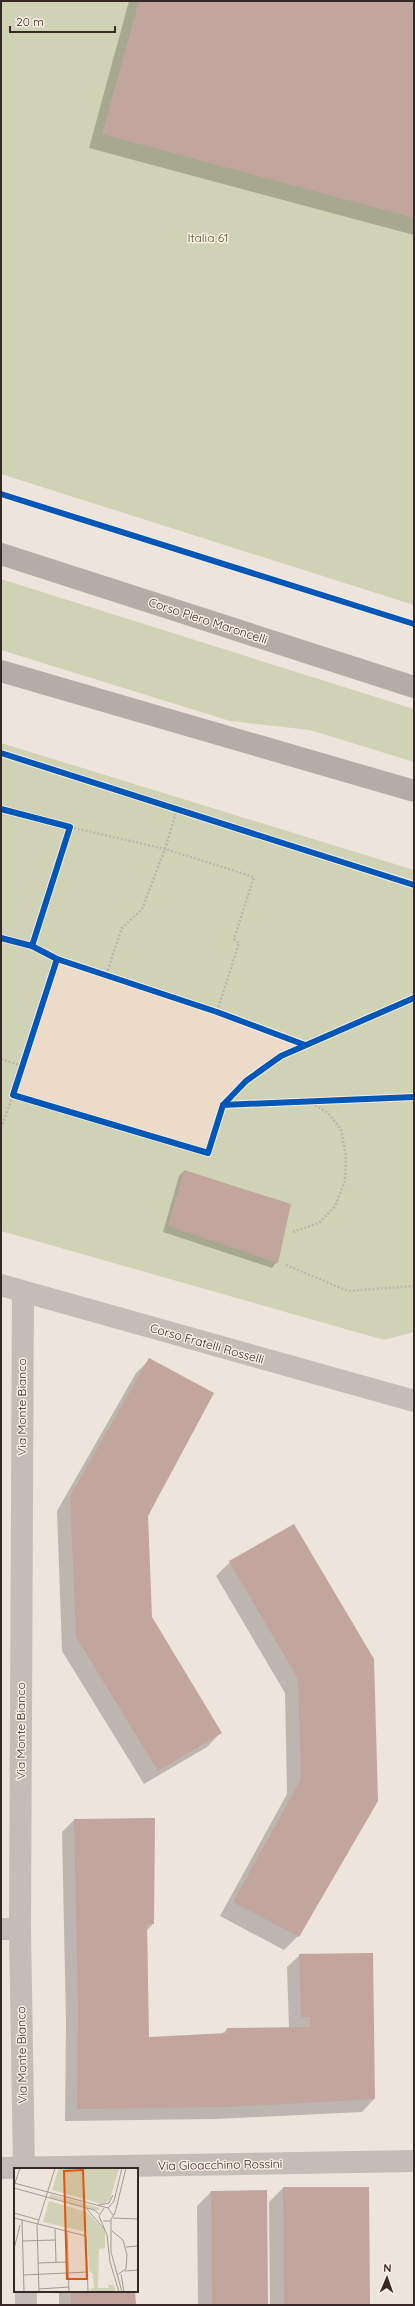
<svg xmlns="http://www.w3.org/2000/svg" width="415" height="2306" font-family="Quicksand,sans-serif">
  <rect width="100%" height="100%" fill="#ede4dc"/>
  <g fill="#d0d2b5">
    <polygon points="1,1 414,1 414,605 1,474"/>
    <polygon points="1,579 414,709 414,762 310,730 230,721 1,650"/>
    <polygon points="1,743 414,870 414,1332 384,1340 1,1231"/>
  </g>
  <polygon fill="#eddbca" points="57,959 217,1012 305,1045 281,1056 246,1081 223,1105 208,1153 13,1095"/>
  <g fill="#0003">
    <polygon points="129,1 414,1 414,235 89,148"/>
    <polygon points="184,1171 277,1262 272,1268 163,1232 179,1176"/>
    <polygon points="150,1359 147,1516 151,1617 220,1733 207,1747 144,1784 62,1651 57,1511 136,1373"/>
    <polygon points="230,1562 373,1659 298,1936 284,1950 220,1916 287,1794 285,1693 216,1576"/>
    <polygon points="74,1820 153,1924 147,1930 148,2038 222,2034 227,2029 289,2028 287,1967 300,1955 374,2099 362,2112 216,2119 65,2121 66,2022 62,1832"/>
    <polygon points="283,2188 369,2305 270,2305 269,2202"/>
    <polygon points="211,2192 267,2305 198,2305 197,2206"/>
    <polygon points="59,2291 134,2291 135,2305 59,2305"/>
  </g>
  <g fill="#c2a59d">
    <polygon points="139,1 414,1 414,218 102,134"/>
    <polygon points="184,1170 291,1204 278,1263 168,1226"/>
    <polygon points="149,1358 214,1393 148,1516 152,1617 222,1733 158,1771 76,1637 70,1496"/>
    <polygon points="294,1524 374,1659 378,1801 299,1937 233,1902 301,1779 298,1679 229,1561"/>
    <polygon points="155,1818 154,1924 147,1924 149,2037 227,2033 227,2028 310,2027 310,2017 301,2017 299,1954 373,1953 375,2099 229,2107 77,2109 78,2008 74,1819"/>
    <polygon points="283,2187 369,2187 370,2305 284,2305"/>
    <polygon points="267,2190 268,2305 212,2305 211,2191"/>
    <polygon points="71,2291 135,2291 136,2305 71,2305"/>
  </g>
  <g fill="none" stroke-linecap="round" stroke-linejoin="round">
    <g stroke="#beb4af" stroke-width="2.5" stroke-dasharray="2 2" stroke-linecap="butt">
      <polyline points="1,753 414,885"/>
      <polyline points="1,809 70,827 32,946"/>
      <polyline points="177,809 165,849 254,877 234,939 239,943 217,1012"/>
      <polyline points="70,827 165,849 142,909 122,928 106,975"/>
      <polyline points="1,938 32,946 57,959 217,1012 304,1045"/>
      <polyline points="57,959 13,1095 208,1153 223,1105 246,1081 281,1056 414,998"/>
      <polyline points="1,1059 22,1066"/>
      <polyline points="223,1105 414,1097"/>
      <polyline points="1,1128 13,1095"/>
      <polyline points="293,1232 319,1223 335,1206 345,1181 346,1156 341,1129 328,1113 309,1102"/>
      <polyline points="286,1265 348,1291 414,1286"/>
    </g>
    <g stroke="#c5bcb6" stroke-width="22">
      <polyline points="1,1285 414,1401"/>
      <polyline points="23,1292 20,1929 24,2169"/>
      <polyline points="1,1929 20,1929"/>
      <polyline points="1,2168 414,2161"/>
      <polyline points="26,2291 26,2305"/>
    </g>
    <g stroke="#b6aca6" stroke-width="22">
      <polyline points="1,554 414,687"/>
      <polyline points="1,671 414,791"/>
    </g>
    <g stroke="#fbeee3" stroke-width="8">
      <g id="cycleway">
        <polyline points="1,494 414,624"/>
        <polyline points="1,753 414,885"/>
        <polyline points="1,809 70,827 32,946"/>
        <polyline points="1,938 32,946 57,959 217,1012 305,1045"/>
        <polyline points="57,959 13,1095 208,1153 223,1105 246,1081 281,1056 414,998"/>
        <polyline points="223,1105 414,1097"/>
      </g>
    </g>
    <use href="#cycleway" stroke="#0057b8" stroke-width="6"/>
  </g>
  <g text-anchor="middle" stroke-width="3" stroke-linejoin="round" paint-order="stroke">
    <g font-size="12" fill="#495626" stroke="#fbeee3">
      <text x="208" y="242">Italia 61</text>
    </g>
    <g font-size="12" fill="#362925" stroke="#fbeee3">
      <text transform="translate(208 621) rotate(18)" y="4">Corso Piero Maroncelli</text>
      <text transform="translate(207 1344) rotate(16)" y="4">Corso Fratelli Rosselli</text>
      <text transform="translate(22 1407) rotate(-90)" y="4">Via Monte Bianco</text>
      <text transform="translate(21 1731) rotate(-90)" y="4">Via Monte Bianco</text>
      <text transform="translate(22 2055) rotate(-91)" y="4">Via Monte Bianco</text>
      <text transform="translate(220 2165) rotate(-1)" y="4">Via Gioacchino Rossini</text>
    </g>
  </g>
  <g transform="translate(14 2168)">
    <rect width="124" height="124" fill="#ede4dc"/>
    <path d="M 45,0 L 105,0 L 96,32 L 88,36 L 38,22 ZM 37,26 L 86,40 L 84,43 L 35,29 ZM 35,33 L 73,44 L 91,63 L 91,80 L 85,81 L 84,120 L 95,120 L 94,117 L 99,117 L 97,110 L 102,124 L 76,124 L 76,121 L 80,120 L 79,106 L 75,103 L 73,64 L 29,54 Z" fill="#d0d2b5"/>
    <path fill="none" stroke="#a49993" stroke-width="1" d="M 0,15 L 94,40 L 99,47M 0,18 L 6,0M 0,20 L 80,42 L 85,46M 84,37 L 95,35 L 99,27M 72,40 L 91,62M 90,40 L 85,48 L 93,67 L 96,94 L 105,124M 94,40 L 100,33 L 108,0M 0,45 L 25,52M 0,50 L 72,68 L 74,124M 99,50 L 124,51M 8,52 L 10,124M 97,52 L 97,84 L 108,124M 89,53 L 96,53 L 101,45 L 112,0M 41,61 L 42,94M 98,63 L 109,72 L 113,87 L 112,101 L 103,107M 53,64 L 55,124M 8,73 L 41,72M 112,79 L 124,78M 0,81 L 6,57M 24,95 L 54,94M 111,103 L 124,102M 107,106 L 110,124M 10,107 L 74,104M 25,121 L 55,119M 25,124 L 23,58 L 41,0"/>
    <path fill="#df570d" fill-opacity="0.15" stroke="#df570d" stroke-width="2" d="M 69,2 L 73,111 L 53,111 L 50,3 Z"/>
    <rect width="124" height="124" fill="none" stroke="#362925" stroke-width="2"/>
  </g>
  <rect width="415" height="2306" fill="none" stroke="#362925" stroke-width="4"/>
  <g transform="translate(387 2278) rotate(2)" stroke="#fbeee3" stroke-width="3" paint-order="stroke">
  <path d="M0-3L7 15L0 10L-7 15Z" fill="#362925"/>
  <text y="-6" font-size="11" font-weight="bold" text-anchor="middle" fill="#362925">N</text>
  </g>
  <path d="M10 26v6h105v-6" fill="none" stroke="#362925" stroke-width="2"/>
  <text x="16" y="26" font-size="12" fill="#362925" stroke="#fbeee3" stroke-width="3" paint-order="stroke">20 m</text>
</svg>
